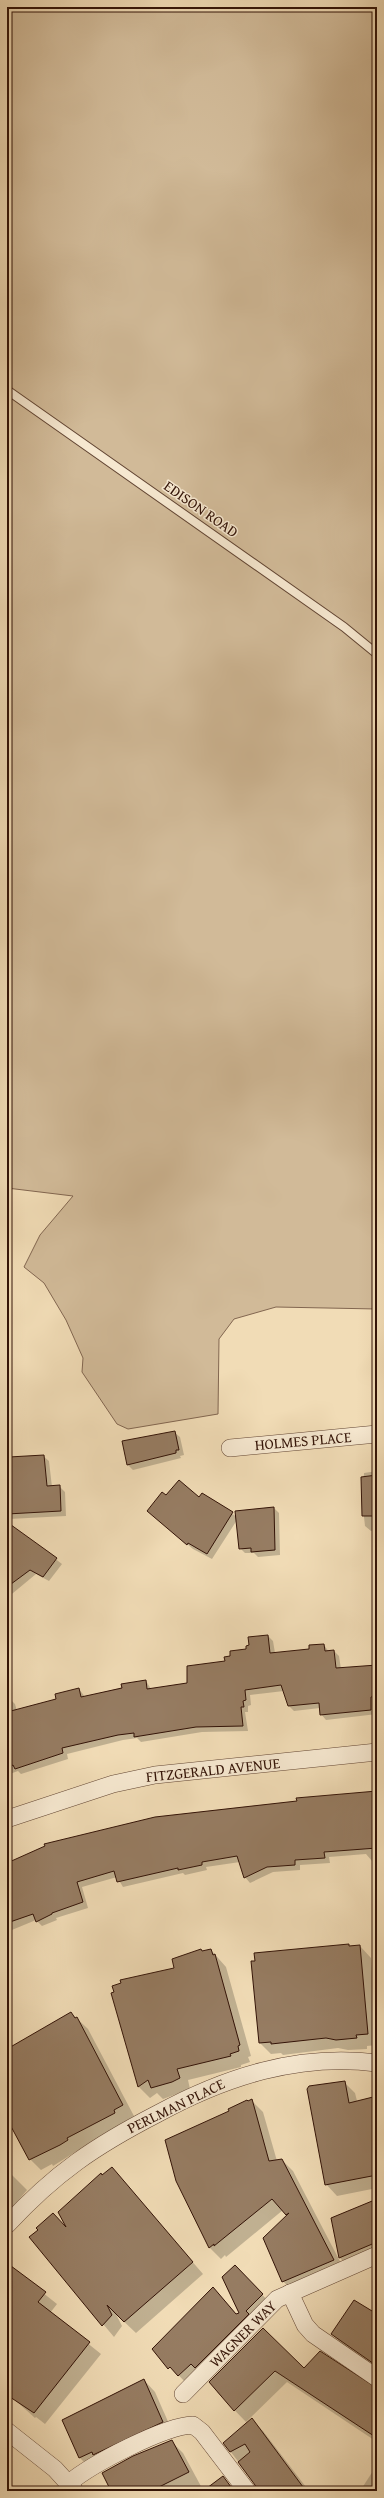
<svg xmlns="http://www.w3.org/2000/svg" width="384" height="2498" font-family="'Gentium Book Plus',serif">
  <rect width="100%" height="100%" fill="#f1dcb6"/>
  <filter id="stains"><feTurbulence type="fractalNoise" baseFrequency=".005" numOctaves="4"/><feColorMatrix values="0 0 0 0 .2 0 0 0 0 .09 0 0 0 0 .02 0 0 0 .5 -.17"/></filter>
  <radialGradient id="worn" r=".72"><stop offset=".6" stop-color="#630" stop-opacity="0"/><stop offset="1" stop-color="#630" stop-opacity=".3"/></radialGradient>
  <polygon fill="#d1ba98" stroke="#826650" points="7,7 377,7 377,1309 276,1307 234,1319 219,1339 218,1414 128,1429 117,1424 82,1372 83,1358 66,1320 44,1283 24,1267 40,1235 73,1196 7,1188"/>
  <g fill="#0003">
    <polygon points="174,1432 180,1437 184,1455 180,1456 181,1458 133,1470 128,1465 123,1442"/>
    <polygon points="43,1456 49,1461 52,1487 59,1486 65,1492 66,1516 9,1519 7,1462"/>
    <polygon points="377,1471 377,1530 371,1531 365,1526 361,1490 363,1489 364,1473"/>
    <polygon points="202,1494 237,1517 274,1508 279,1513 280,1555 258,1557 254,1553 245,1553 240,1548 237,1520 212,1559 193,1549 148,1511 166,1497 200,1498"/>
    <polygon points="7,1522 62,1564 49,1581 36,1574 7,1598"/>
    <polygon points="268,1636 273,1641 275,1653 310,1650 324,1645 329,1652 334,1651 339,1656 341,1669 374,1666 374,1660 377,1660 377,1714 326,1720 321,1714 320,1708 294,1711 289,1706 284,1691 250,1695 251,1705 248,1706 248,1712 245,1712 248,1731 202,1732 141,1742 137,1738 123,1740 67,1754 68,1759 21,1774 18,1771 7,1775 7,1700 10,1699 15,1704 17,1711 57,1699 79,1689 85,1697 146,1681 151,1689 188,1684"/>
    <polygon points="377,1792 377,1861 372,1861 366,1854 329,1857 330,1863 300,1865 300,1870 273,1872 250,1883 245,1877 240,1862 206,1867 207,1870 185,1875 183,1873 123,1887 117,1877 82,1887 88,1908 56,1918 57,1920 42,1926 36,1920 7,1932 7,1864"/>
    <polygon points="360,1946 371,1958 377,2045 367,2046 367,2049 348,2050 338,2048 283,2055 281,2053 271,2054 260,2043 252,1962"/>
    <polygon points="211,1950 226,1967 251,2056 248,2057 250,2062 241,2065 241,2067 188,2080 190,2089 163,2099 157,2093 150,2098 139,2087 112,1994 176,1969 173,1959 180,1956"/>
    <polygon points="71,2013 88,2029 134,2116 124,2122 126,2124 107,2132 53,2166 52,2164 41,2170 30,2159 7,2117 7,2049"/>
    <polygon points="344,2082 355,2093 357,2101 377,2096 377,2188 337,2196 326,2184"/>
    <polygon points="252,2101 263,2112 277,2161 282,2160 293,2171 345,2271 294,2293 283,2281 288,2215 283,2210 226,2257 225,2255 221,2259 210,2248 177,2181"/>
    <polygon points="112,2169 203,2274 136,2333 116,2314 122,2326 114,2337 30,2237 68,2230 103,2176"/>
    <polygon points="7,2170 27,2190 7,2214"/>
    <polygon points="377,2200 377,2258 351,2269 340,2258"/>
    <polygon points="13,2269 57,2304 50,2313 101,2354 45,2424 36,2417 35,2418 7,2393 7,2277"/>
    <polygon points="246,2278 273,2306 190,2387 153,2349 213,2288 237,2315 241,2313"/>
    <polygon points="377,2316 377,2368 343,2345 332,2334"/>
    <polygon points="263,2329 305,2369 377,2388 377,2442 287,2382 246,2422 217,2392"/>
    <polygon points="144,2380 155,2392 173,2433 91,2469 80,2458 63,2421"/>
    <polygon points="252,2420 263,2431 309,2491 257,2491 256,2485 224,2443"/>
    <polygon points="171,2441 183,2453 203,2490 223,2478 236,2491 111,2491"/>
    <polygon points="373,2471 377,2474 377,2491 360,2491"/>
  </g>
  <g fill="#967c62" stroke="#331307">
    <polygon points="175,1431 179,1450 176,1450 176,1453 127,1465 122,1441"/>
    <polygon points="44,1455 47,1486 60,1485 61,1511 7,1514 9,1457"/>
    <polygon points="377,1475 377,1516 362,1516 361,1477"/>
    <polygon points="179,1480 199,1497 202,1493 233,1512 207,1554 188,1543 187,1545 147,1511 162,1492 166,1495"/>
    <polygon points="274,1507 275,1550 251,1552 251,1548 239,1549 235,1511"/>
    <polygon points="7,1522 57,1558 43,1577 30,1570 7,1587"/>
    <polygon points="268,1635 270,1653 309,1649 309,1645 324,1644 325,1651 334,1650 336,1668 377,1665 377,1696 371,1697 371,1710 320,1715 319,1703 288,1706 281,1685 245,1690 246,1700 243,1701 244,1707 241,1707 243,1726 196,1727 134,1737 134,1733 118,1735 62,1748 63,1753 15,1769 13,1765 11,1766 7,1755 7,1712 56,1699 55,1694 79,1688 81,1697 122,1688 121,1684 146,1680 147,1689 187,1683 187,1666 225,1661 224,1657 230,1656 230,1651 246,1649 246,1646 249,1645 248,1637"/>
    <polygon points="377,1791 377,1848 324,1852 325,1858 295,1860 295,1865 267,1867 244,1878 237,1856 202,1862 202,1865 178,1870 178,1868 117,1882 114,1871 77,1882 83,1902 52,1913 52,1914 36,1922 33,1914 7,1923 7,1863 45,1846 44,1844 155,1817 297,1801 296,1798"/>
    <polygon points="349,1944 349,1946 360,1945 368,2034 356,2035 357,2038 336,2040 326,2038 271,2044 271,2042 259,2043 251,1961 255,1961 254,1953"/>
    <polygon points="201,1949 202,1951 211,1949 213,1955 215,1954 240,2045 238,2046 239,2051 230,2054 231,2056 177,2069 180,2078 172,2082 151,2088 148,2080 138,2087 111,1993 114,1992 112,1986 121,1983 120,1980 174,1968 172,1959"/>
    <polygon points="71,2012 75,2018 77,2017 123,2105 114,2110 115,2113 67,2138 68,2140 60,2145 29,2160 7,2119 7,2049"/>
    <polygon points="345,2081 349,2103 377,2096 377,2175 325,2185 307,2089 309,2086"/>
    <polygon points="252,2099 269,2161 282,2159 334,2260 282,2282 263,2238 289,2213 286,2215 272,2199 214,2246 214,2244 209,2248 176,2181 165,2140 229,2111 228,2109 247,2100 248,2101"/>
    <polygon points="112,2167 193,2262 124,2322 107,2305 112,2315 102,2326 29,2237 38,2230 36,2228 53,2213 66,2227 58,2212 101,2173 102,2175"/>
    <polygon points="377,2199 377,2242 339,2258 331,2218"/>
    <polygon points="7,2263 46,2292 38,2302 90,2342 34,2413 7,2395"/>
    <polygon points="235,2265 263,2294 246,2311 249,2314 195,2368 191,2364 178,2376 170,2367 168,2369 152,2349 213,2287 236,2314 239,2313 222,2277"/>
    <polygon points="354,2300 377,2314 377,2366 331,2334"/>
    <polygon points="263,2328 304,2368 320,2351 377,2388 377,2438 275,2371 234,2411 209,2382"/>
    <polygon points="144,2379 163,2422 93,2455 92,2452 79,2458 62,2420"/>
    <polygon points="252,2418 306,2491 257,2491 255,2485 238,2462 250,2452 245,2444 230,2452 223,2443"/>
    <polygon points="172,2440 189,2472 151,2491 111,2491 102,2473 133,2456"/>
    <polygon points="223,2476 234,2491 203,2491"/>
  </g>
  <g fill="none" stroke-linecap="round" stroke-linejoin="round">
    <g stroke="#624533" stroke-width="10">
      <polyline id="service" points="7,390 344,627 377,654"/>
    </g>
    <g stroke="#624533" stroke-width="18">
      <g id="minor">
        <polyline points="230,1448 377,1434"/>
        <polyline points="7,1819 113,1784 155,1775 377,1752"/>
        <path d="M 7,2225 C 55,2173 95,2146 157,2114 C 225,2077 298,2053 377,2063"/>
        <polyline points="290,2293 305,2325 313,2334 377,2378"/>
        <polyline points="183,2394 277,2299 377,2255"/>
        <polyline points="7,2431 55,2469 75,2491"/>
        <path d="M 69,2483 C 92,2464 164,2426 193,2425 L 202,2432 L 247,2491"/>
      </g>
    </g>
    <use href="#service" stroke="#f6e8d0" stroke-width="8"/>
    <use href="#minor" stroke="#f6e8d0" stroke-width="17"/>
  </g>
  <g text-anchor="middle" stroke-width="3" stroke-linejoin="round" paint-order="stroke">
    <g font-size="15" fill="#331307" stroke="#f6e8d0">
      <text transform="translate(201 509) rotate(35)" y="5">EDISON ROAD</text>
      <text transform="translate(303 1441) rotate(-5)" y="5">HOLMES PLACE</text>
      <text transform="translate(213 1770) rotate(-6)" y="5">FITZGERALD AVENUE</text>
      <text transform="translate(176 2106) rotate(-26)" y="5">PERLMAN PLACE</text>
      <text transform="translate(243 2334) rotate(-45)" y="5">WAGNER WAY</text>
    </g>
  </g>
  <rect width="384" height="2498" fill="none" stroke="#f1dcb6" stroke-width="24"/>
  <rect x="8" y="8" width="368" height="2482" fill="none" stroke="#331307" stroke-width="2"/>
  <rect x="12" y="12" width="360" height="2474" fill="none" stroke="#331307"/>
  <rect width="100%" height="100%" filter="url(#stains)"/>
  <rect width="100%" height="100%" fill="url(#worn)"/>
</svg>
